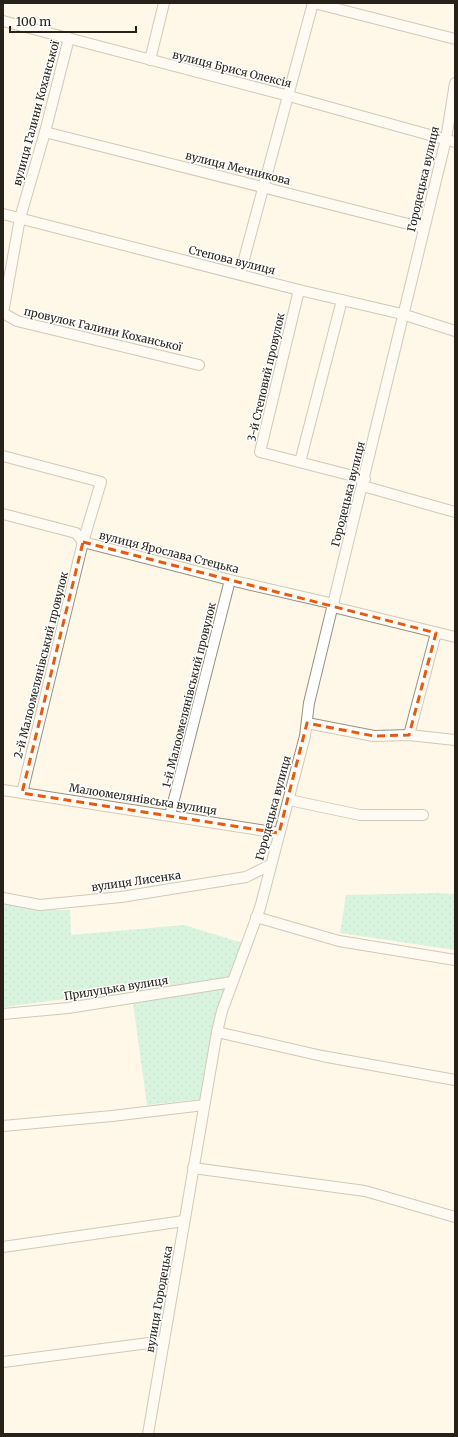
<svg xmlns="http://www.w3.org/2000/svg" width="458" height="1437" font-family="Merriweather,serif">
  <defs>
    <pattern id="garden-dots" width="8" height="8" patternUnits="userSpaceOnUse"><rect width="8" height="8" fill="#a9f0d0"/><path d="M2 2h.1M6 6h.1" fill="none" stroke="#91ceb2" stroke-width="1.8" stroke-linecap="round"/></pattern>
  </defs>
  <rect width="100%" height="100%" fill="#fff8e9"/>
  <g fill="url(#garden-dots)">
    <polygon points="435,893 455,894 455,950 340,933 346,895"/>
    <polygon points="3,903 38,910 70,910 71,935 184,925 243,943 230,978 3,1007"/>
    <path d="M 226,987 C 211,1023 206,1061 200,1099 L 147,1105 L 133,1003 Z"/>
  </g>
  <g fill="none" stroke-linecap="round" stroke-linejoin="round">
    <g stroke="#9a9079" stroke-width="12">
      <g id="street">
        <polyline points="314,3 455,39"/>
        <polyline points="3,21 289,96 455,142"/>
        <polyline points="69,38 45,132 20,218 3,313 17,321 199,365"/>
        <polyline points="150,60 164,3"/>
        <polyline points="45,132 424,228"/>
        <polyline points="3,214 299,290 402,314 455,331"/>
        <polyline points="240,274 313,3"/>
        <polyline points="299,290 260,452 365,479"/>
        <polyline points="3,456 101,482 83,542 22,793"/>
        <polyline points="300,462 342,300"/>
        <polyline points="363,486 455,512"/>
        <polyline points="3,514 76,533 83,542 230,580 334,604"/>
        <polyline points="333,607 455,637"/>
        <polyline points="307,723 374,736 409,735 455,740"/>
        <polyline points="409,735 436,633"/>
        <polyline points="3,790 279,833"/>
        <polyline points="289,800 360,815 423,815"/>
        <polyline points="170,815 230,580"/>
        <polyline points="3,898 40,905 121,897 246,877 270,865"/>
        <polyline points="256,917 339,941 455,960"/>
        <polyline points="3,1014 68,1008 232,982"/>
        <polyline points="217,1032 322,1056 455,1080"/>
        <polyline points="3,1126 112,1116 204,1105"/>
        <polyline points="193,1168 365,1191 455,1217"/>
        <polyline points="3,1247 184,1221"/>
        <polyline points="3,1362 164,1341"/>
        <polyline points="148,1434 217,1032 222,1011 260,908 305,736 309,703 446,139 455,83"/>
      </g>
    </g>
    <use href="#street" stroke="#fff" stroke-width="10"/>
  </g>
  <path d="M0 0H458V1437H0ZM 83,542 L 436,633 L 409,735 L 374,736 L 307,723 L 279,833 L 22,793 Z" fill="#fff8e9" fill-opacity=".55" fill-rule="evenodd"/>
  <path fill="none" stroke="#e8590c" stroke-width="3" stroke-dasharray="8 5" stroke-linejoin="round" d="M 83,542 L 436,633 L 409,735 L 374,736 L 307,723 L 279,833 L 22,793 Z"/>
  <g text-anchor="middle" stroke-width="3" stroke-linejoin="round" paint-order="stroke">
    <g font-size="11" fill="#262219" stroke="#fff">
      <text transform="translate(232 69) rotate(14)" y="4">вулиця Брися Олексія</text>
      <text transform="translate(36 113) rotate(-75)" y="4">вулиця Галини Коханської</text>
      <text transform="translate(238 168) rotate(14)" y="4">вулиця Мечникова</text>
      <text transform="translate(423 179) rotate(-77)" y="4">Городецька вулиця</text>
      <text transform="translate(232 260) rotate(14)" y="4">Степова вулиця</text>
      <text transform="translate(103 329) rotate(13)" y="4">провулок Галини Коханської</text>
      <text transform="translate(266 377) rotate(-77)" y="4">3-й Степовий провулок</text>
      <text transform="translate(348 494) rotate(-76)" y="4">Городецька вулиця</text>
      <text transform="translate(169 552) rotate(14)" y="4">вулиця Ярослава Стецька</text>
      <text transform="translate(41 665) rotate(-76)" y="4">2-й Малоомелянівський провулок</text>
      <text transform="translate(189 695) rotate(-76)" y="4">1-й Малоомелянівський провулок</text>
      <text transform="translate(143 799) rotate(9)" y="4">Малоомелянівська вулиця</text>
      <text transform="translate(273 808) rotate(-75)" y="4">Городецька вулиця</text>
      <text transform="translate(136 881) rotate(-8)" y="4">вулиця Лисенка</text>
      <text transform="translate(116 988) rotate(-9)" y="4">Прилуцька вулиця</text>
      <text transform="translate(159 1299) rotate(-80)" y="4">вулиця Городецька</text>
    </g>
  </g>
  <rect width="458" height="1437" fill="none" stroke="#262219" stroke-width="8"/>
  <path d="M10 26v6h126v-6" fill="none" stroke="#262219" stroke-width="2"/>
  <text x="16" y="26" font-size="12" fill="#262219" stroke="#ffffff" stroke-width="3" paint-order="stroke">100 m</text>
</svg>
